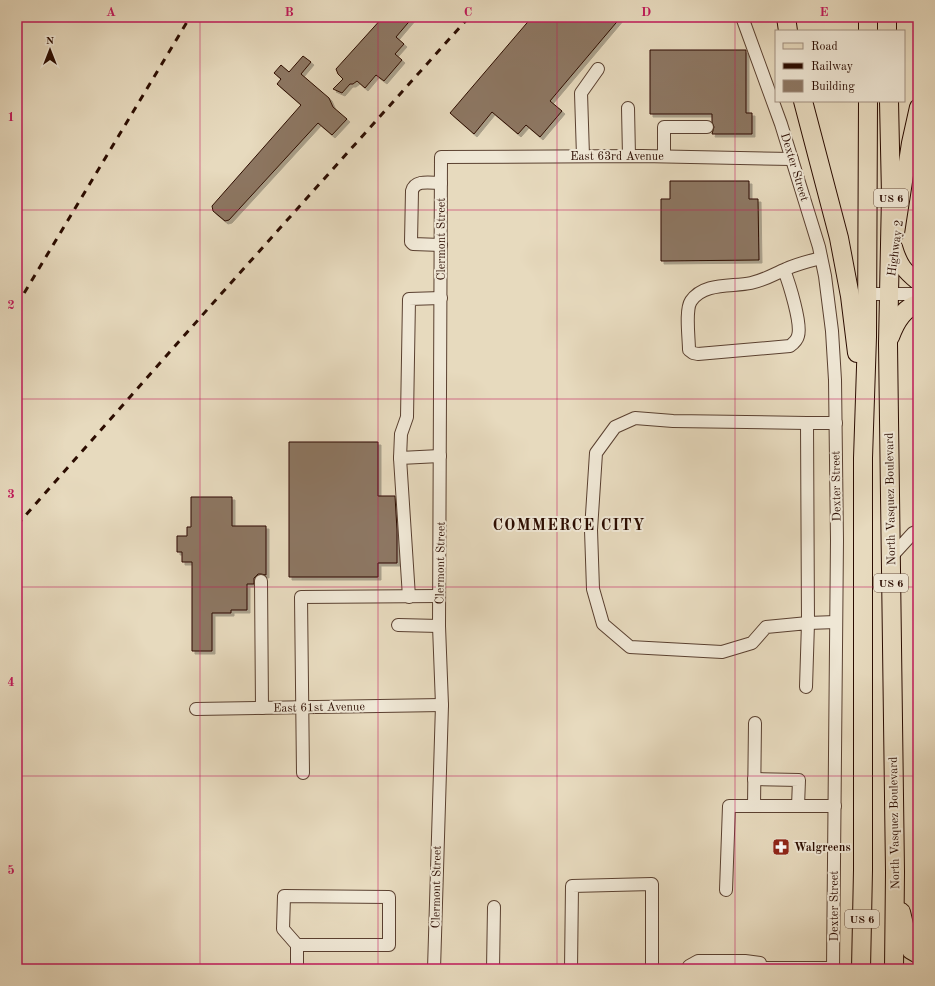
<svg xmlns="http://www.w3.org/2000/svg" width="935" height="986" font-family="'Old Standard TT',serif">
  <defs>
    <filter id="shadow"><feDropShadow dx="3" dy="3" stdDeviation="0" flood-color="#0004"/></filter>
  </defs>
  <rect width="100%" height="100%" fill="#e7dabe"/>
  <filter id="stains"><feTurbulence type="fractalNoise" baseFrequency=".005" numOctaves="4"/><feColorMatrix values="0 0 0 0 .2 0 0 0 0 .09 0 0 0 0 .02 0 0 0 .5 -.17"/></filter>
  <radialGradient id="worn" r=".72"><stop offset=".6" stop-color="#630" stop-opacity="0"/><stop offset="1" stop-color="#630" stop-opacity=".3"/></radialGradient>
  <g fill="#8d7763" stroke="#2b0c00" filter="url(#shadow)">
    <polygon points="383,17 413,17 396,37 404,44 395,54 402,60 384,81 376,75 365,88 357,81 353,84 350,84 342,93 333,89 343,79 338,74 336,69"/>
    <polygon points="532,17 621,17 550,101 562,111 540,137 526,125 518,134 492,112 474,134 450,113"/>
    <polygon points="650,50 746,50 746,113 752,113 752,134 712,134 714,127 712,122 712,114 650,114"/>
    <polygon points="303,56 311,62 301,74 329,98 333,107 347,119 332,135 318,123 229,220 225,221 213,211 212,206 301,105 277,84 281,79 274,73 281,65 289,72"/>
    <polygon points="670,181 749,181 749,199 758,199 759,260 661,261 661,199 670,199"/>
    <polygon points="289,442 378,442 378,496 395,496 397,530 397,563 378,563 378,577 289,577"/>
    <polygon points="191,497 232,497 232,526 266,526 266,575 261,574 258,574 254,578 254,584 247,584 247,610 231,610 231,613 212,613 212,651 192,651 192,562 182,562 182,552 177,552 177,536 187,536 187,527 191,527"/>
  </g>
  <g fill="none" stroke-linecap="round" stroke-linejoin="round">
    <g stroke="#5a4030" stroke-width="14">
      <g id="minor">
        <polyline points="742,17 781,124 819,247 825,276 832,331 835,380 837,540 833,969"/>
        <polyline points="628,108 629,156"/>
        <polyline points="583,156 581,93 598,69"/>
        <polyline points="664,156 664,127 707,127"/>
        <path d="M 441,245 L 413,244 L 411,242 L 412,191 C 415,179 431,183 441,183"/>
        <path d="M 784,270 C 789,283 802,324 798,336 C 797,340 794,343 790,346 L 698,354 L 693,353 L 689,350 C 689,338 685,310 691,301 C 704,282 732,287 751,283 C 765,280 774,274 786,269 C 797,264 809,261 821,258"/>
        <polyline points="876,294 918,294"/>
        <polyline points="836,423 807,423 808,623 836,622"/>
        <polyline points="400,458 401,434 407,417 409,299 441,298"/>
        <polyline points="891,557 913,533 918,531"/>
        <polyline points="261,581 262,708"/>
        <polyline points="409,597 400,458 440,456"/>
        <polyline points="398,625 439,626"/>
        <polyline points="806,687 808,623 766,627 752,643 722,652 630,647 603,624 593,589 591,530 596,453 615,427 635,418 673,421 807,423"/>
        <polyline points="196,709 442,705"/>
        <polyline points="303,773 301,597 439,596"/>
        <polyline points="754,779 799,780 798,806"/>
        <polyline points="754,806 755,723"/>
        <polyline points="726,890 729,806 835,806"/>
        <polyline points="762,968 833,968"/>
        <polyline points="297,969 297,945 283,929 284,896 389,897 389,945 297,945"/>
        <polyline points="434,969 442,705 439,626 441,157 642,156 792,159"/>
        <polyline points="493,969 494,907"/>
        <polyline points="571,969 572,886 652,884 652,969"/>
        <polyline points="688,969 689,966 698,961 745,961 760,963"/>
      </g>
    </g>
    <g stroke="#2b0c00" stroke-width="18">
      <g id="major">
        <polyline points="896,233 910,143 918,107"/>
        <path d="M 894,247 C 899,264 904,271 918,282"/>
      </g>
    </g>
    <g stroke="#2b0c00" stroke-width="20">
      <g id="highway">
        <polyline points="786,17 788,31"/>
        <polyline points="887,17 887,31"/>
        <polyline points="868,31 868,17"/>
        <polyline points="803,101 839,238 850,296 857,353"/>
        <polyline points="889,101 891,195 888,344 895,872 894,969"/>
        <path d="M 890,337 C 895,323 903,308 918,304"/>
        <polyline points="901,912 909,945 911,950 918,954"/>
        <polyline points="861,969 863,870 863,458 867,337 868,101"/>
      </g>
    </g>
    <use href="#minor" stroke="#efe7d5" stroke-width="12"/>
    <use href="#major" stroke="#e7dabe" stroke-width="16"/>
    <use href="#highway" stroke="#e7dabe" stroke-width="18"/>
    <g stroke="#2b0c00" stroke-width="3" stroke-dasharray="7 7" stroke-linecap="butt">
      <polyline points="17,305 190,17"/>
      <polyline points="17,525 221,294 469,17"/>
    </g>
  </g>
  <path fill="none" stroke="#c2185b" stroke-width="1" stroke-opacity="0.55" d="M 200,17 L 200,969M 378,17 L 378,969M 557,17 L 557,969M 735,17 L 735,969M 17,210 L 918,210M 17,399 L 918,399M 17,587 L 918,587M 17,776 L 918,776"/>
  <defs>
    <g id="pharmacy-square" transform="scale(0.9)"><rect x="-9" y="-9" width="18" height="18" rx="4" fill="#8f2418" stroke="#efe7d5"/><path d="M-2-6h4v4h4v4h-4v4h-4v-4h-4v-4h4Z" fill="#fff"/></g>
  </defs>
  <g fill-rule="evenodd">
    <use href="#pharmacy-square" x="781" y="847"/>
  </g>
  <g text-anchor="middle" stroke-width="4" stroke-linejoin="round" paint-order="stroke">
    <g fill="#efe7d5" stroke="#664e40" stroke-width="1">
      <rect x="874" y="189" width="34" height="18" rx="3"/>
      <rect x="874" y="574" width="34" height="18" rx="3"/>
      <rect x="845" y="910" width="34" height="18" rx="3"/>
    </g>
    <g font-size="11" font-weight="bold" fill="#2b0c00">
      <text x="891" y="202">US 6</text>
      <text x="891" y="587">US 6</text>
      <text x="862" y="923">US 6</text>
    </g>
    <g font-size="12" fill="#2b0c00" stroke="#efe7d5">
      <text x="617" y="160">East 63rd Avenue</text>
      <text transform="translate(795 167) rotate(73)" y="4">Dexter Street</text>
      <text transform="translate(441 239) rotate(-90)" y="4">Clermont Street</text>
      <text transform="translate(895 248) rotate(-82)" y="4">Highway 2</text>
      <text transform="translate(836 486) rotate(-91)" y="4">Dexter Street</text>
      <text transform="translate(890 499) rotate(-91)" y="4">North Vasquez Boulevard</text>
      <text transform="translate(440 563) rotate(-89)" y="4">Clermont Street</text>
      <text transform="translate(319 707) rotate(-1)" y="4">East 61st Avenue</text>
      <text transform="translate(894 823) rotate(-91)" y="4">North Vasquez Boulevard</text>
      <text transform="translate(436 887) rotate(-89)" y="4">Clermont Street</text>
      <text transform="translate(834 906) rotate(-90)" y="4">Dexter Street</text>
    </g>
    <g font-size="12" font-weight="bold" fill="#2b0c00" stroke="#efe7d5" text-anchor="start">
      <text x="794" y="851">Walgreens</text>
    </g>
    <g font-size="16" font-weight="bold" letter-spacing="1" fill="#2b0c00" stroke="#efe7d5">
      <text x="569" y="530">COMMERCE CITY</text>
    </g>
  </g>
  <rect width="935" height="986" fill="none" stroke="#e7dabe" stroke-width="44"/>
  <rect x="775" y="30" width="130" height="72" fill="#efe7d5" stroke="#a18f80"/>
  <rect x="783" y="43" width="20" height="6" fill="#e7dabe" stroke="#a18f80"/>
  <text x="811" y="50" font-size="12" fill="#2b0c00">Road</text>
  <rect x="783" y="63" width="20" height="6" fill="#2b0c00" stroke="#a18f80"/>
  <text x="811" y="70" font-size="12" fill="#2b0c00">Railway</text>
  <rect x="783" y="80" width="20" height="12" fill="#8d7763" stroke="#a18f80"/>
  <text x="811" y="90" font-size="12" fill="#2b0c00">Building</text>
  <g transform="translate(50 50)" stroke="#efe7d5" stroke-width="3" paint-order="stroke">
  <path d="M0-3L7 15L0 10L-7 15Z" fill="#2b0c00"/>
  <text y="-6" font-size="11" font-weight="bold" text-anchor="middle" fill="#2b0c00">N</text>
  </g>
  <rect x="22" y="22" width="891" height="942" fill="none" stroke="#c2185b" stroke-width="1.5"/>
  <g font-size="13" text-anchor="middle" font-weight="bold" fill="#c2185b">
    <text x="111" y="16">A</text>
    <text x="289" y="16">B</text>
    <text x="468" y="16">C</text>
    <text x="646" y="16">D</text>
    <text x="824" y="16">E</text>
    <text x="11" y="121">1</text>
    <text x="11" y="309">2</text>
    <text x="11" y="498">3</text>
    <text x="11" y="686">4</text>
    <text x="11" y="874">5</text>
  </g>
  <rect width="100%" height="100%" filter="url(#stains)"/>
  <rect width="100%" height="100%" fill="url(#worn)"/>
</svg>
